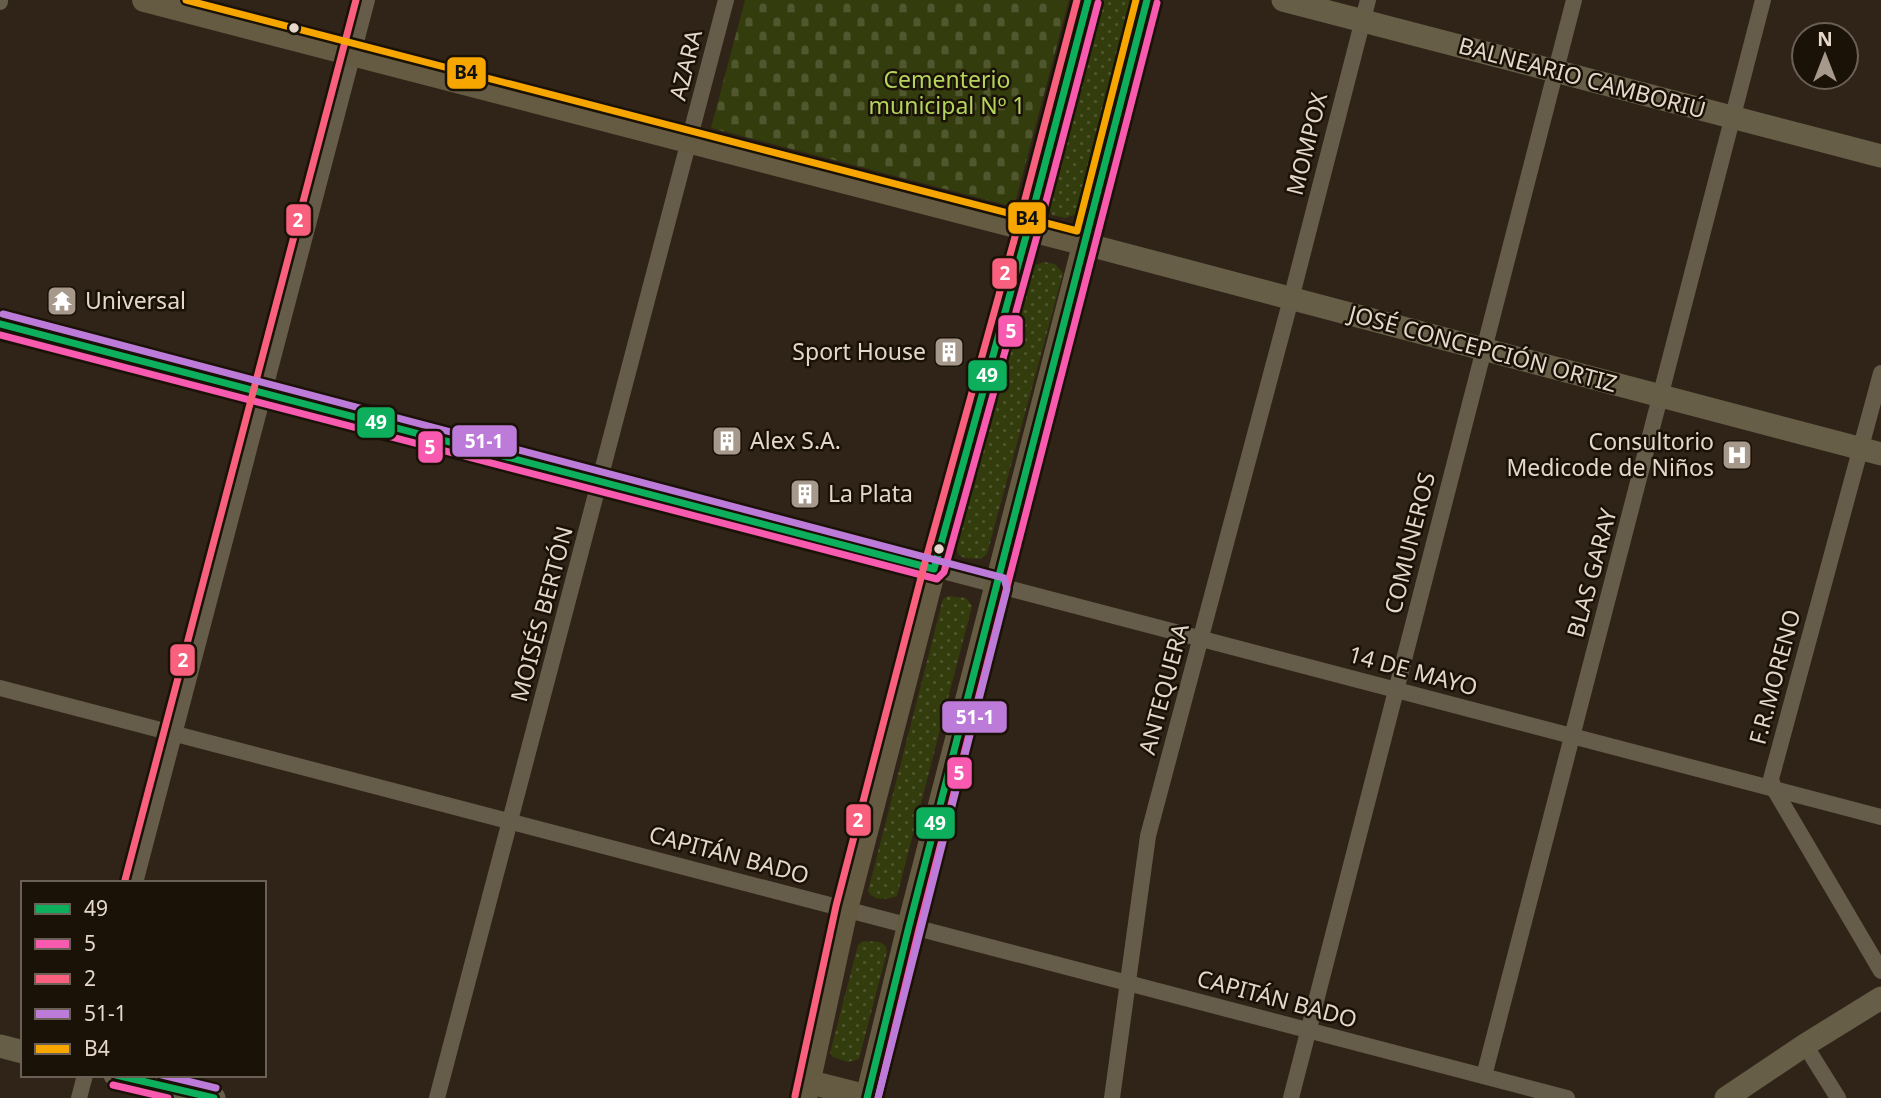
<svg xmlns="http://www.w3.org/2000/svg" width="1881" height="1098" font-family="'Noto Sans',sans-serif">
  <defs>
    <pattern id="green-dots" width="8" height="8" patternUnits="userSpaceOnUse" patternTransform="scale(1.75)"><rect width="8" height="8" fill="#333c0d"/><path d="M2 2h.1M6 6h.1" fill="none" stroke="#50572f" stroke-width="1.8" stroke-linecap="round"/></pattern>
    <pattern id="cemetery-stones" width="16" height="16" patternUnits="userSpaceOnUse" patternTransform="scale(1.75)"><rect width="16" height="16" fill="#333c0d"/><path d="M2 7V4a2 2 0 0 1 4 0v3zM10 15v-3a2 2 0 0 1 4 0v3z" fill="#50572f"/></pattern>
  </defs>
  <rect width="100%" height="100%" fill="#302418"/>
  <g fill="url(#green-dots)">
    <polygon points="1101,0 1133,0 1077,214 1065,218 1052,215 1048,208"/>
    <polygon points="1044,262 1055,264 1063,273 987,554 981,559 964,558 958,554 957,548 1032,266"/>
    <path d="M 948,596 L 966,598 L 972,606 L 897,896 C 887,900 873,901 868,891 L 943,599 Z"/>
    <polygon points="863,941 880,942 886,946 887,952 859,1059 848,1062 833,1057 830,1053 858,945"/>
  </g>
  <polygon fill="url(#cemetery-stones)" points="745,0 1069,0 1014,207 711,128"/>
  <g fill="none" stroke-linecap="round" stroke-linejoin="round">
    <g stroke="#655d4a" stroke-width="16">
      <polyline points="0,2 0,0"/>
      <polyline points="0,324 1881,817"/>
      <polyline points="1881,373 1771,779 1774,789 1881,971"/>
      <polyline points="0,688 1567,1098"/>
      <polyline points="135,883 367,0"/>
      <polyline points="1805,1045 1838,1098"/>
      <polyline points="1484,1076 1763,0"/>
      <polyline points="79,1098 85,1075"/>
      <polyline points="437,1098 726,0"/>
      <polyline points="1112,1098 1148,836 1291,299 1368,0"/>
      <polyline points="1291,1098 1574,0"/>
    </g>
    <g stroke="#675e48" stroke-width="23">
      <polyline points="1283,0 1881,156"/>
      <polyline points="1085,244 1881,454"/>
      <polyline points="0,1046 23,1052"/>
      <polyline points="115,1075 214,1098"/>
      <polyline points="1726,1098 1805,1045 1881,998"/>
    </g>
    <g stroke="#655b42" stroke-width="24">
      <polyline points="144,0 1085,244"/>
      <polyline points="809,1082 872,1098"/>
      <polyline points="805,1098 846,909 934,569 1028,229 1088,0"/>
      <polyline points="867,1098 909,926 1147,0"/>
    </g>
    <g stroke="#1a1107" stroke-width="12">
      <g id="bus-1">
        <polyline points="0,324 934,569 1028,229 1088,0"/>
        <polyline points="116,1075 214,1098"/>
        <polyline points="867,1098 909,926 1147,0"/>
      </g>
    </g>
    <g stroke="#1a1107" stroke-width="12">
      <g id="bus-2">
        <polyline points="0,335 937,579 944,572 1038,232 1098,3"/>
        <polyline points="113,1085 168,1098"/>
        <polyline points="878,1098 919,929 1157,3"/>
      </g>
    </g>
    <g stroke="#1a1107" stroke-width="12">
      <g id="bus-3">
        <polyline points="125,880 356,0"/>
        <polyline points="795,1096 836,906 924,566 1018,226 1077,0"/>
      </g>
    </g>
    <g stroke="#1a1107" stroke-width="12">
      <g id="bus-4">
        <polyline points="3,314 1004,578 1007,589 878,1098"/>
        <polyline points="162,1075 216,1088"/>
      </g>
    </g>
    <g stroke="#1a1107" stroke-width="12">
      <polyline id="bus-5" points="186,0 1077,231 1136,0"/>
    </g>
    <use href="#bus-1" stroke="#0daf5c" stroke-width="7"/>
    <use href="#bus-2" stroke="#f75aaf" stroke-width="7"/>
    <use href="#bus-3" stroke="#f8607d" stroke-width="7"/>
    <use href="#bus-4" stroke="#bd7bd9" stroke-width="7"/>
    <use href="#bus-5" stroke="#f7a600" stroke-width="7"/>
  </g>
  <defs>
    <g id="temple-square" transform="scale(1.575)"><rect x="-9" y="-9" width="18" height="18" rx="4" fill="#a6988b" stroke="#1a1107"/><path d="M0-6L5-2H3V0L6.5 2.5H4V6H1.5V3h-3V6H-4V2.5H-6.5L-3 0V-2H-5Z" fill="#fff"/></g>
    <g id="building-square" transform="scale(1.575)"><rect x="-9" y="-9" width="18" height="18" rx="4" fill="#a6988b" stroke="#1a1107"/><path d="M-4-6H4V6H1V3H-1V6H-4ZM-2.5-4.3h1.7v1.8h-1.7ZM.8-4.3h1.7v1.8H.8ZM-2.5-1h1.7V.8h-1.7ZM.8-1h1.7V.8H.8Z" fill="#fff"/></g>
    <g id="hospital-square" transform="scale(1.575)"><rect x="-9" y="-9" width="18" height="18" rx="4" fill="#a6988b" stroke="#1a1107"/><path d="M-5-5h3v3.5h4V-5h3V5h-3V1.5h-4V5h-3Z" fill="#fff"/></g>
  </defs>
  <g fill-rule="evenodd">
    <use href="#temple-square" x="62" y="301"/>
    <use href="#building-square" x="949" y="352"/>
    <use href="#building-square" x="727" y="441"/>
    <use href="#hospital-square" x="1737" y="455"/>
    <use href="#building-square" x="805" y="494"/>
  </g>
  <g fill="#e5d7c9" stroke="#1a1107" stroke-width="2.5">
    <circle cx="294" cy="28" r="6"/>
    <circle cx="939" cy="549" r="6"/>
  </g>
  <g text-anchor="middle" stroke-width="5" stroke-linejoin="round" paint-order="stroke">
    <g font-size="23" fill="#e5d7c9" stroke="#1a1107">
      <text transform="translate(686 65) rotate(-76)" y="8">AZARA</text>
      <text transform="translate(1582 78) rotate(15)" y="8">BALNEARIO CAMBORIÚ</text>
      <text transform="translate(1307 144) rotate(-76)" y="8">MOMPOX</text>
      <text transform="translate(1483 349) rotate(15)" y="8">JOSÉ CONCEPCIÓN ORTIZ</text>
      <text transform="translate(1410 543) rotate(-76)" y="8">COMUNEROS</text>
      <text transform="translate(1592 573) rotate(-75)" y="8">BLAS GARAY</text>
      <text transform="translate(542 614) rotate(-75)" y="8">MOISÉS BERTÓN</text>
      <text transform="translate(1413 671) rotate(15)" y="8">14 DE MAYO</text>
      <text transform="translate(1775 677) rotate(-75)" y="8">F.R.MORENO</text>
      <text transform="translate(1164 689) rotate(-75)" y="8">ANTEQUERA</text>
      <text transform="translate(729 855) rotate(15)" y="8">CAPITÁN BADO</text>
      <text transform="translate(1277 999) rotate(15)" y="8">CAPITÁN BADO</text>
    </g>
    <g font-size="23" fill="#b5d45d" stroke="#1a1107">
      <text x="947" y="88">Cementerio<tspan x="947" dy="26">municipal Nº 1</tspan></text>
    </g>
    <g font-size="23" fill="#e5d7c9" stroke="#1a1107" text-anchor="start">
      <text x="85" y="309">Universal</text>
      <text x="926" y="360" text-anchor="end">Sport House</text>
      <text x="750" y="449">Alex S.A.</text>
      <text x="1714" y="450" text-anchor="end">Consultorio<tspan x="1714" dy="26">Medicode de Niños</tspan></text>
      <text x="828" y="502">La Plata</text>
    </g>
  </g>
  <g stroke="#1a1107" stroke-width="2.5">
    <rect x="446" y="56" width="41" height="34" rx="7" fill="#f7a600"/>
    <rect x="1007" y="201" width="40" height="34" rx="7" fill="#f7a600"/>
    <rect x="285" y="203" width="27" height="34" rx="7" fill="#f8607d"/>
    <rect x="991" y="257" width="27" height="33" rx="7" fill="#f8607d"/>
    <rect x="997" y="314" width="27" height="34" rx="7" fill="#f75aaf"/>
    <rect x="967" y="359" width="41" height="33" rx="7" fill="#0daf5c"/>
    <rect x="356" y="406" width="40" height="33" rx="7" fill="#0daf5c"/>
    <rect x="451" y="424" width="67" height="34" rx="7" fill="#bd7bd9"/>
    <rect x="417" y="430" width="27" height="34" rx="7" fill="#f75aaf"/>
    <rect x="169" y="643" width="27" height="34" rx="7" fill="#f8607d"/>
    <rect x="941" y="700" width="67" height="34" rx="7" fill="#bd7bd9"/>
    <rect x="946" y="756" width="27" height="34" rx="7" fill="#f75aaf"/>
    <rect x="845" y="803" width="27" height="34" rx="7" fill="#f8607d"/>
    <rect x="915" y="806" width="41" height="34" rx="7" fill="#0daf5c"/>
  </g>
  <g font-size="19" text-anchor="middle" font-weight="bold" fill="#fff">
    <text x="298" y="227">2</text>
    <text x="1005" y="280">2</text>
    <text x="1011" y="338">5</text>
    <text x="987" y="382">49</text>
    <text x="376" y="429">49</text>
    <text x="484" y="448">51-1</text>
    <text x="430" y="454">5</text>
    <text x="183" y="667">2</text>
    <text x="975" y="724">51-1</text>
    <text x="959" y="780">5</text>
    <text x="858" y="827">2</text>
    <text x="935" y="830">49</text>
  </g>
  <g font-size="19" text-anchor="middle" font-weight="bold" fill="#111">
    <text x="466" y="79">B4</text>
    <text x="1027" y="225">B4</text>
  </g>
  <rect x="21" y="881" width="245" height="196" fill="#1a1107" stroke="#6b6055" stroke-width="2"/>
  <rect x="35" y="904" width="35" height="10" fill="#0daf5c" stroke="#6b6055" stroke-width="2"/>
  <text x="84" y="916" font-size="21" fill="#e5d7c9">49</text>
  <rect x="35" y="939" width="35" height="10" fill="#f75aaf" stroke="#6b6055" stroke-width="2"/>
  <text x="84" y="951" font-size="21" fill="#e5d7c9">5</text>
  <rect x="35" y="974" width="35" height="10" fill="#f8607d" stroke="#6b6055" stroke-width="2"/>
  <text x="84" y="986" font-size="21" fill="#e5d7c9">2</text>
  <rect x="35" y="1009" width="35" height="10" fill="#bd7bd9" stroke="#6b6055" stroke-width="2"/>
  <text x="84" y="1021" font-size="21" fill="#e5d7c9">51-1</text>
  <rect x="35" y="1044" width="35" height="10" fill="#f7a600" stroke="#6b6055" stroke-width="2"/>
  <text x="84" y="1056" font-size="21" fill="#e5d7c9">B4</text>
  <g transform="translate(1825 56)"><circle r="33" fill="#1a1107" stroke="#6b6055" stroke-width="2"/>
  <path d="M0-5L12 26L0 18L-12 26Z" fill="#a6988b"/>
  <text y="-10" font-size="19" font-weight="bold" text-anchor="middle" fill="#e5d7c9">N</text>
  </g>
</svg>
